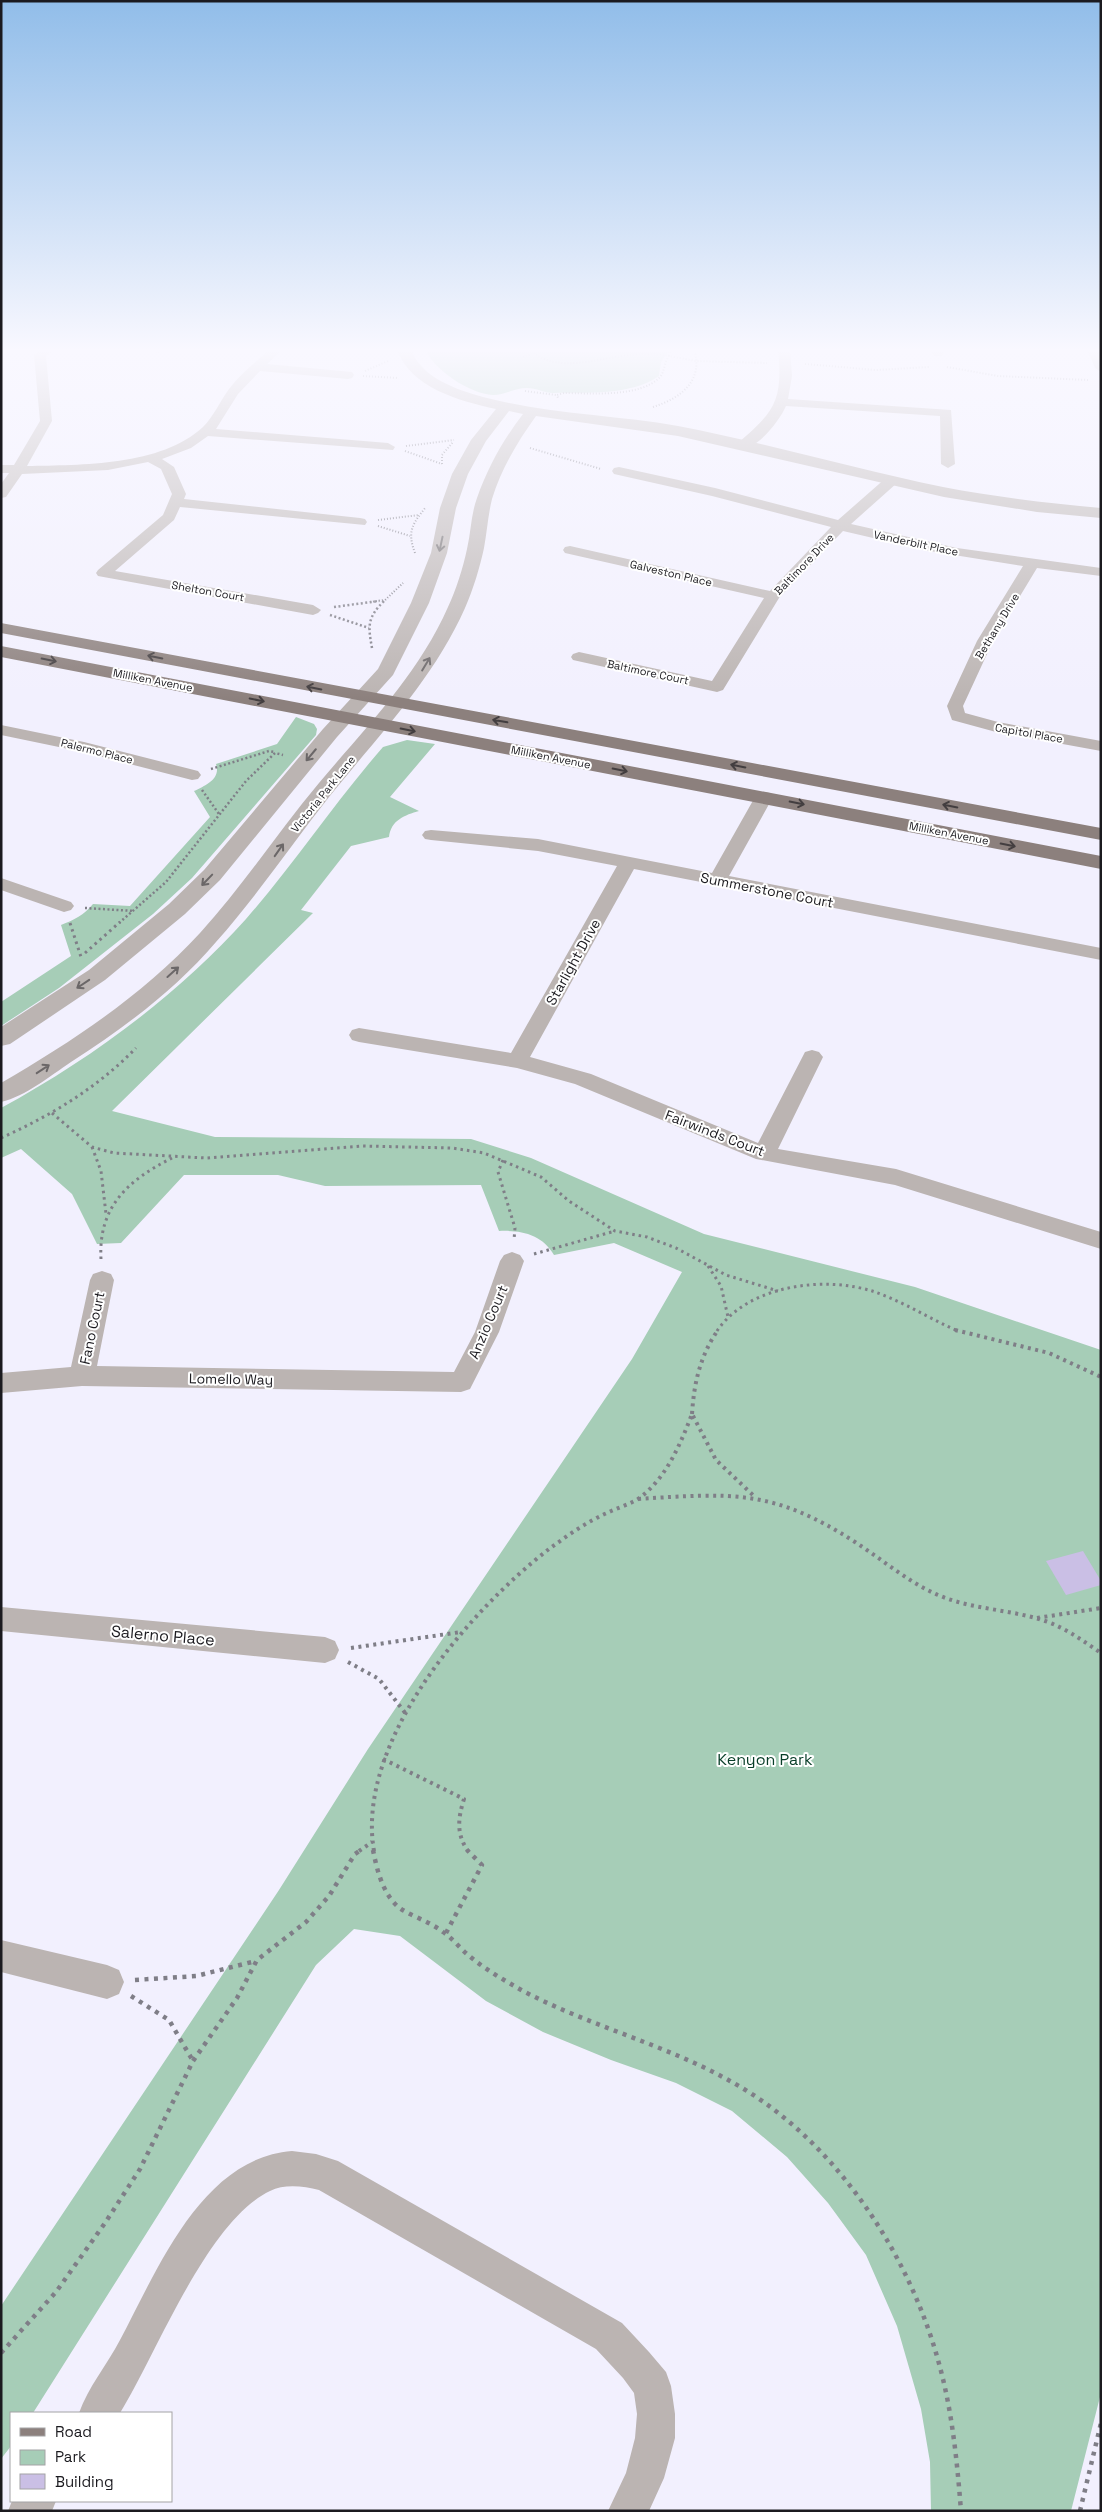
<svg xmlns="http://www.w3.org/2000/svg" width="1102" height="2512" font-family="'Space Grotesk',sans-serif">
  <rect width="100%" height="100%" fill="#f2f0fe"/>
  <g fill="#a6cdb7">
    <path d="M 425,349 L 667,349 L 668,352 L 661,362 L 659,376 C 630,396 587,392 553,393 C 545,393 536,388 527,388 C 515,388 504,395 493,395 C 470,394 434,370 425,349 Z"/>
    <path d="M 296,717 L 314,724 L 317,729 L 316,735 L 192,878 L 153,914 L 59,988 L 1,1026 L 1,1002 L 71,956 L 61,925 C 74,920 84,915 93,904 L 130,906 L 210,817 L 194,791 C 206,785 221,779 216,764 L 277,744 Z"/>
    <path d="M 407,740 L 435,744 L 390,797 L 419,811 C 405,815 391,820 389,837 L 351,846 L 301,910 L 313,913 L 112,1111 L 215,1137 L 471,1139 L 531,1158 L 704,1234 L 915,1287 L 1101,1350 L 1101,2393 L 1071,2511 L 931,2511 L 930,2462 L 921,2409 L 897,2326 L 866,2255 L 828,2203 L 787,2157 L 732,2111 L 676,2083 L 611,2060 L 543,2032 L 486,2001 L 400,1936 L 354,1929 L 316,1965 L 33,2413 L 11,2413 L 11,2446 L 1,2459 L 1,2306 L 279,1890 L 368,1749 L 632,1359 L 682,1272 L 614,1243 L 554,1255 C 542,1234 521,1230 499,1231 L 481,1185 L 325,1186 L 278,1175 L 184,1175 L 121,1243 L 97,1244 L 72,1194 L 21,1149 L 1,1158 L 1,1108 C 91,1059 178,995 246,919 C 294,864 335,802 383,747 Z"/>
  </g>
  <polygon fill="#cabfe5" points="1083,1551 1101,1581 1101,1585 1066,1595 1046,1561"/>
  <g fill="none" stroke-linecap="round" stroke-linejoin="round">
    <g stroke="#7f7e87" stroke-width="2" stroke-dasharray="1 2" stroke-linecap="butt">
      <path d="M 529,349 C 556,375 597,358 630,355 C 643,353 656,354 669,356 C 664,362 665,371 660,377 C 640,398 590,393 564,393 L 557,395 L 558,398"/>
      <polyline points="670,349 669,356 696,361 767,363"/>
      <polyline points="523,357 532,354"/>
      <polyline points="805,364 876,370 929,367"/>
      <polyline points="947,367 998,376 1088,380"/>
      <polyline points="365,371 388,361"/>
      <polyline points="363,376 399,378"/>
      <polyline points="525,391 556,395"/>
      <path d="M 653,407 C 681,398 704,381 694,349"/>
      <polyline points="406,446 454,440"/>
      <polyline points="530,448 601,469"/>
      <polyline points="405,451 442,464"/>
      <polyline points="442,464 442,455 453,442"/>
      <polyline points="378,520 419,515"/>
      <polyline points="378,526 410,536"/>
      <path d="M 415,553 C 407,532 412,524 426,507"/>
      <polyline points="370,602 384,600"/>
      <polyline points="383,602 403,583"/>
    </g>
    <g stroke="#7f7e87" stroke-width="2.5" stroke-dasharray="2 2.5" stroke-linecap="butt">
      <polyline points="334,607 379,601"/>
      <polyline points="330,615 369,628"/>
      <path d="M 372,648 C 368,626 367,618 384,601"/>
      <polyline points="211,769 269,751 274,752"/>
      <polyline points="202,790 219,814"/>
      <polyline points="85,908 134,911"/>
      <polyline points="119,923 166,882 246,781 275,753 283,755"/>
    </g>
    <g stroke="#7f7e87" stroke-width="3" stroke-dasharray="2.5 4" stroke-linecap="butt">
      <polyline points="70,923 81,957"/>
      <polyline points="85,953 120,922"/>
      <polyline points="52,1113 92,1147 114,1153 206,1158 362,1146 452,1148 484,1153 541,1177 569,1201 615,1231 647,1237 676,1248 726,1275 778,1291"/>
      <path d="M 1,1138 C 52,1115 97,1088 136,1048"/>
      <polyline points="92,1147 101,1171 106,1214"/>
      <polyline points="503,1160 498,1172 515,1228 514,1240"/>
      <polyline points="534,1254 615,1231"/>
      <path d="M 101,1259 C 98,1207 128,1180 172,1158"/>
      <polyline points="708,1266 721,1286 728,1317"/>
      <path d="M 717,1331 C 748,1285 825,1275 875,1292 C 904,1302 930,1319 958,1331"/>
    </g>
    <g stroke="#7f7e87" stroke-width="4" stroke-dasharray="3 4.5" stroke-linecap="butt">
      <polyline points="955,1330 1049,1353 1101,1377"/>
      <path d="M 692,1414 C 694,1383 700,1356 718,1330"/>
      <path d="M 638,1499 C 732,1493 773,1489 855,1542 C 883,1560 908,1582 938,1595 C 973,1610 1010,1609 1045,1621 C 1066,1628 1083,1641 1101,1653"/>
      <polyline points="1037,1618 1101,1608"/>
      <polyline points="351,1648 461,1632"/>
      <polyline points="348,1662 379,1679 406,1714"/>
      <path d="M 383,1759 L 464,1799 C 458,1818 456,1834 468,1851"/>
      <polyline points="359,1851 372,1842"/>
      <path d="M 374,1851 C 355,1742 469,1611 549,1549 C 567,1536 586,1522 607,1513 C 617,1508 628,1505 638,1499 C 666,1479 680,1445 692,1414 L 716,1460 L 756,1498"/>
    </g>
    <g stroke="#7f7e87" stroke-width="4.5" stroke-dasharray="4 5.5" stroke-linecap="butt">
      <path d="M 373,1850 C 377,1870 383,1896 401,1909 C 414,1917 430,1922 443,1932 C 452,1938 459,1947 467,1954 C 484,1969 504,1980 523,1991 C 607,2035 701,2052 777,2112 C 854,2172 912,2266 938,2360 C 952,2409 957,2460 961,2511"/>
      <polyline points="446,1933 482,1865 467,1850"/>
      <polyline points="135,1980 196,1976 256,1961"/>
      <polyline points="131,1996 169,2020 193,2061"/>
      <polyline points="1,2353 56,2292 105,2223 140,2169 193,2061 237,1998 257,1960 306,1922 329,1896 355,1854 361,1850"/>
      <polyline points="1080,2511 1101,2423"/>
    </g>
    <g fill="#bbb4b2" fill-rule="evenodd">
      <path d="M 41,349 L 56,349 L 46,356 L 52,421 L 27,466 C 81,465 161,466 203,427 C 214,416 220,401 229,389 C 240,374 256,362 270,349 L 283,349 L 267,364 L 352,372 L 354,375 L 352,378 L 348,379 L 260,371 L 238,394 L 216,429 L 388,443 L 395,447 L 393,450 L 208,436 L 191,448 L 162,459 L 174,467 L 186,494 L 184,499 L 360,518 L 365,519 L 367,522 L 365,525 L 180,507 L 174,520 L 115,571 L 313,605 L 321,610 L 318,613 L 313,615 L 98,576 L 96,573 L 98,570 L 163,515 L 172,494 L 161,469 L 148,462 L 108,470 L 22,474 L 6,497 L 1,498 L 1,484 L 9,473 L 1,473 L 1,465 L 14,465 L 40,421 L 34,355 Z"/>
      <polygon points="148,349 164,349 158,353"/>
      <path d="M 778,349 L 790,349 L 792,376 L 788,399 L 951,410 L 955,464 L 948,468 L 941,464 L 940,416 L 786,406 C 780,420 756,452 739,448 L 737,445 L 739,442 C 776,411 783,398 778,349 Z"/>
      <polygon points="929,349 941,349 944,353 942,356 934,356"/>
      <polygon points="1087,349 1099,349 1101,372 1095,368"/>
      <polygon points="619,467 715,488 838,520 887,477 897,477 899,480 897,483 851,524 957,548 1101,568 1101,576 1037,568 993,641 963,706 965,713 998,722 1101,741 1101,751 996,732 952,720 947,706 977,641 1023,566 929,551 843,531 779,598 723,690 717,692 573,660 571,657 573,654 579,652 712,681 764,598 565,553 563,550 565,547 570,546 770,591 831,527 712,496 614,474 612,471 614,468"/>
      <polygon points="1,725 84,742 198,771 201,775 198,779 192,780 83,752 1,735"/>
      <polygon points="764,792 770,793 773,797 729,876 1101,948 1101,960 634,869 530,1057 591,1074 758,1143 805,1052 812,1050 819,1052 823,1057 778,1149 896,1169 1101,1232 1101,1249 895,1185 756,1159 575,1084 517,1068 359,1042 352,1040 349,1035 352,1030 359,1028 511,1053 617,866 538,851 431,840 425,839 422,835 425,831 431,830 538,839 712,873 755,797 758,793"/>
      <polygon points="1,878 71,902 74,906 71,910 64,912 1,890"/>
      <polygon points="512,1252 520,1255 524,1261 499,1332 470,1389 461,1392 82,1386 1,1393 1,1373 71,1367 90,1280 93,1274 102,1271 111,1274 114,1280 97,1366 454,1372 475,1332 500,1261 504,1255"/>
      <polygon points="1,1607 325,1637 335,1641 339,1650 335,1659 325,1663 1,1631"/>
      <polygon points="1,1940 107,1965 119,1970 124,1982 119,1994 107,1999 1,1972"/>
      <path d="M 292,2151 L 316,2154 L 338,2161 L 622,2323 L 649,2352 L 666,2372 L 671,2386 L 675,2414 L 675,2438 L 664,2478 L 649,2511 L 608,2511 L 626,2473 L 635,2438 L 637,2414 L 634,2393 L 623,2378 L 596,2349 L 319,2190 C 303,2186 284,2184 270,2191 C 207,2221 157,2353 120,2413 L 79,2413 C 88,2387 107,2365 120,2340 C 157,2271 201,2158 292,2151 Z"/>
      <polygon points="12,2501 56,2501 52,2511 8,2511"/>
    </g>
    <path fill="#bbb4b2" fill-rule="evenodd" d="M 397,349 L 411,349 C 420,377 457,390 483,397 C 547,414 614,415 678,426 C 767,443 854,469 943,487 C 995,497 1048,503 1101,508 L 1101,518 L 1037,512 L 944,497 L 678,436 L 536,416 C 518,441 501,469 492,499 C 488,515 487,532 484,548 C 480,567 473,590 465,608 C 433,680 378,736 329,797 C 291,845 257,896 216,942 C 175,990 124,1028 71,1062 C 50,1076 26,1096 1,1102 L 1,1083 C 73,1041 143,995 200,933 C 243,886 278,832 319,783 C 366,727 418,675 448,607 C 456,590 463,568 467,549 C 471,532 471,514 477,498 C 488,467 503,440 523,414 L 509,411 L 486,441 L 468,474 L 456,508 L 447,553 L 429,603 L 393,675 L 337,737 L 220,880 L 185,914 L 105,980 L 10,1044 L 1,1046 L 1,1027 L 89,970 L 169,904 L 204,870 L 323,729 L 378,669 L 411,603 L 431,553 L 440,508 L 452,474 L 471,440 L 496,409 C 460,401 410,388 397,349 Z"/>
    <g fill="#8c807d" fill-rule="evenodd">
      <polygon points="1,623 1101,828 1101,840 1,633"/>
      <polygon points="1,646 1101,856 1101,869 1,657"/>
    </g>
  </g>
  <defs><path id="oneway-shaft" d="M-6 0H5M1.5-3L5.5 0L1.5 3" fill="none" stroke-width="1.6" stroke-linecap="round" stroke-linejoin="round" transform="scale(1.25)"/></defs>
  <g stroke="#6b6768">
    <use href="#oneway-shaft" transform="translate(441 544) rotate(102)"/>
    <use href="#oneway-shaft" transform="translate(426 664) rotate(-59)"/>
    <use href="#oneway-shaft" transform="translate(311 755) rotate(130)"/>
    <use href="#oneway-shaft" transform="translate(279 850) rotate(-55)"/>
    <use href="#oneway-shaft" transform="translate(207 880) rotate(134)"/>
    <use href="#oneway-shaft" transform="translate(173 972) rotate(-42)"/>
    <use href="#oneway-shaft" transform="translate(83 984) rotate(146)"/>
    <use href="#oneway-shaft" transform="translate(43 1069) rotate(-33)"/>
  </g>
  <g stroke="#433e40">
    <use href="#oneway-shaft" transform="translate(155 657) rotate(-169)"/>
    <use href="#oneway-shaft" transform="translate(49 660) rotate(11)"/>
    <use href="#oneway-shaft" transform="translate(314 688) rotate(-169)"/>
    <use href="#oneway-shaft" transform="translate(257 700) rotate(12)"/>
    <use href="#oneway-shaft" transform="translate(500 721) rotate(-170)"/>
    <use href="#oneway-shaft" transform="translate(408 730) rotate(11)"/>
    <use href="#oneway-shaft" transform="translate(738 766) rotate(-169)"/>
    <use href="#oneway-shaft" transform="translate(620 770) rotate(11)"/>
    <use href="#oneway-shaft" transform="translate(797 803) rotate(11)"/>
    <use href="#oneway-shaft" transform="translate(950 806) rotate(-169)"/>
    <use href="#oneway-shaft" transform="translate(1008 845) rotate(11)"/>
  </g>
  <linearGradient id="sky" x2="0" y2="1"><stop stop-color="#91bde9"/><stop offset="0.5" stop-color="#f9f8ff"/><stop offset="1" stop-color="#f9f8ff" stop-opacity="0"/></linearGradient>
  <rect width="1102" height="701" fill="url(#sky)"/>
  <g text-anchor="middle" stroke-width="4" stroke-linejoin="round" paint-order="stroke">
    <g font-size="11" fill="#1b1a1f" stroke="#fff">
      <text transform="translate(916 543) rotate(12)" y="4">Vanderbilt Place</text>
      <text transform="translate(804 564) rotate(-46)" y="4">Baltimore Drive</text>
      <text transform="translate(671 573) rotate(13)" y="4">Galveston Place</text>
      <text transform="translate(208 591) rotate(10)" y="4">Shelton Court</text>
      <text transform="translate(997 626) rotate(-59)" y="4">Bethany Drive</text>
      <text transform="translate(648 672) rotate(12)" y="4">Baltimore Court</text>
      <text transform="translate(153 680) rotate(11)" y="4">Milliken Avenue</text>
      <text transform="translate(1029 733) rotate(10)" y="4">Capitol Place</text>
      <text transform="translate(97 751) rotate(14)" y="4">Palermo Place</text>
      <text transform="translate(551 757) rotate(11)" y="4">Milliken Avenue</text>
      <text transform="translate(323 794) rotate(-51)" y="4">Victoria Park Lane</text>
      <text transform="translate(949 833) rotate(11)" y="4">Milliken Avenue</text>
    </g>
    <g font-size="14" fill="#1b1a1f" stroke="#fff">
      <text transform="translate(767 890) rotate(11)" y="5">Summerstone Court</text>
      <text transform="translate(573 962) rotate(-61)" y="5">Starlight Drive</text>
      <text transform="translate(715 1133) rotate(21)" y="5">Fairwinds Court</text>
      <text transform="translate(488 1322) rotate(-67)" y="5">Anzio Court</text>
      <text transform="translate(92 1328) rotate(-78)" y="5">Fano Court</text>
      <text transform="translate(231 1379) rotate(1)" y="5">Lomello Way</text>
    </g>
    <g font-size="16" fill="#1b1a1f" stroke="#fff">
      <text transform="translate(163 1635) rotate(5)" y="6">Salerno Place</text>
    </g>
    <g font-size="16" fill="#083e28" stroke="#fff">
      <text x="765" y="1765">Kenyon Park</text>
    </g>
  </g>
  <rect width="1102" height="2512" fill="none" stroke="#1b1a1f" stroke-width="5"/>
  <rect x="10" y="2412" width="162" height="90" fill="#ffffff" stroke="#a4a3a5"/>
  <rect x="20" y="2428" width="25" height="8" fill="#8c807d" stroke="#a4a3a5"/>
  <text x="55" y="2437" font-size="15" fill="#1b1a1f">Road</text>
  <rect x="20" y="2450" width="25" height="15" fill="#a6cdb7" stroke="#a4a3a5"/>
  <text x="55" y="2462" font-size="15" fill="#1b1a1f">Park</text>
  <rect x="20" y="2474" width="25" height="15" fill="#cabfe5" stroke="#a4a3a5"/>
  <text x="55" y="2487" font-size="15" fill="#1b1a1f">Building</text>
</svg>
